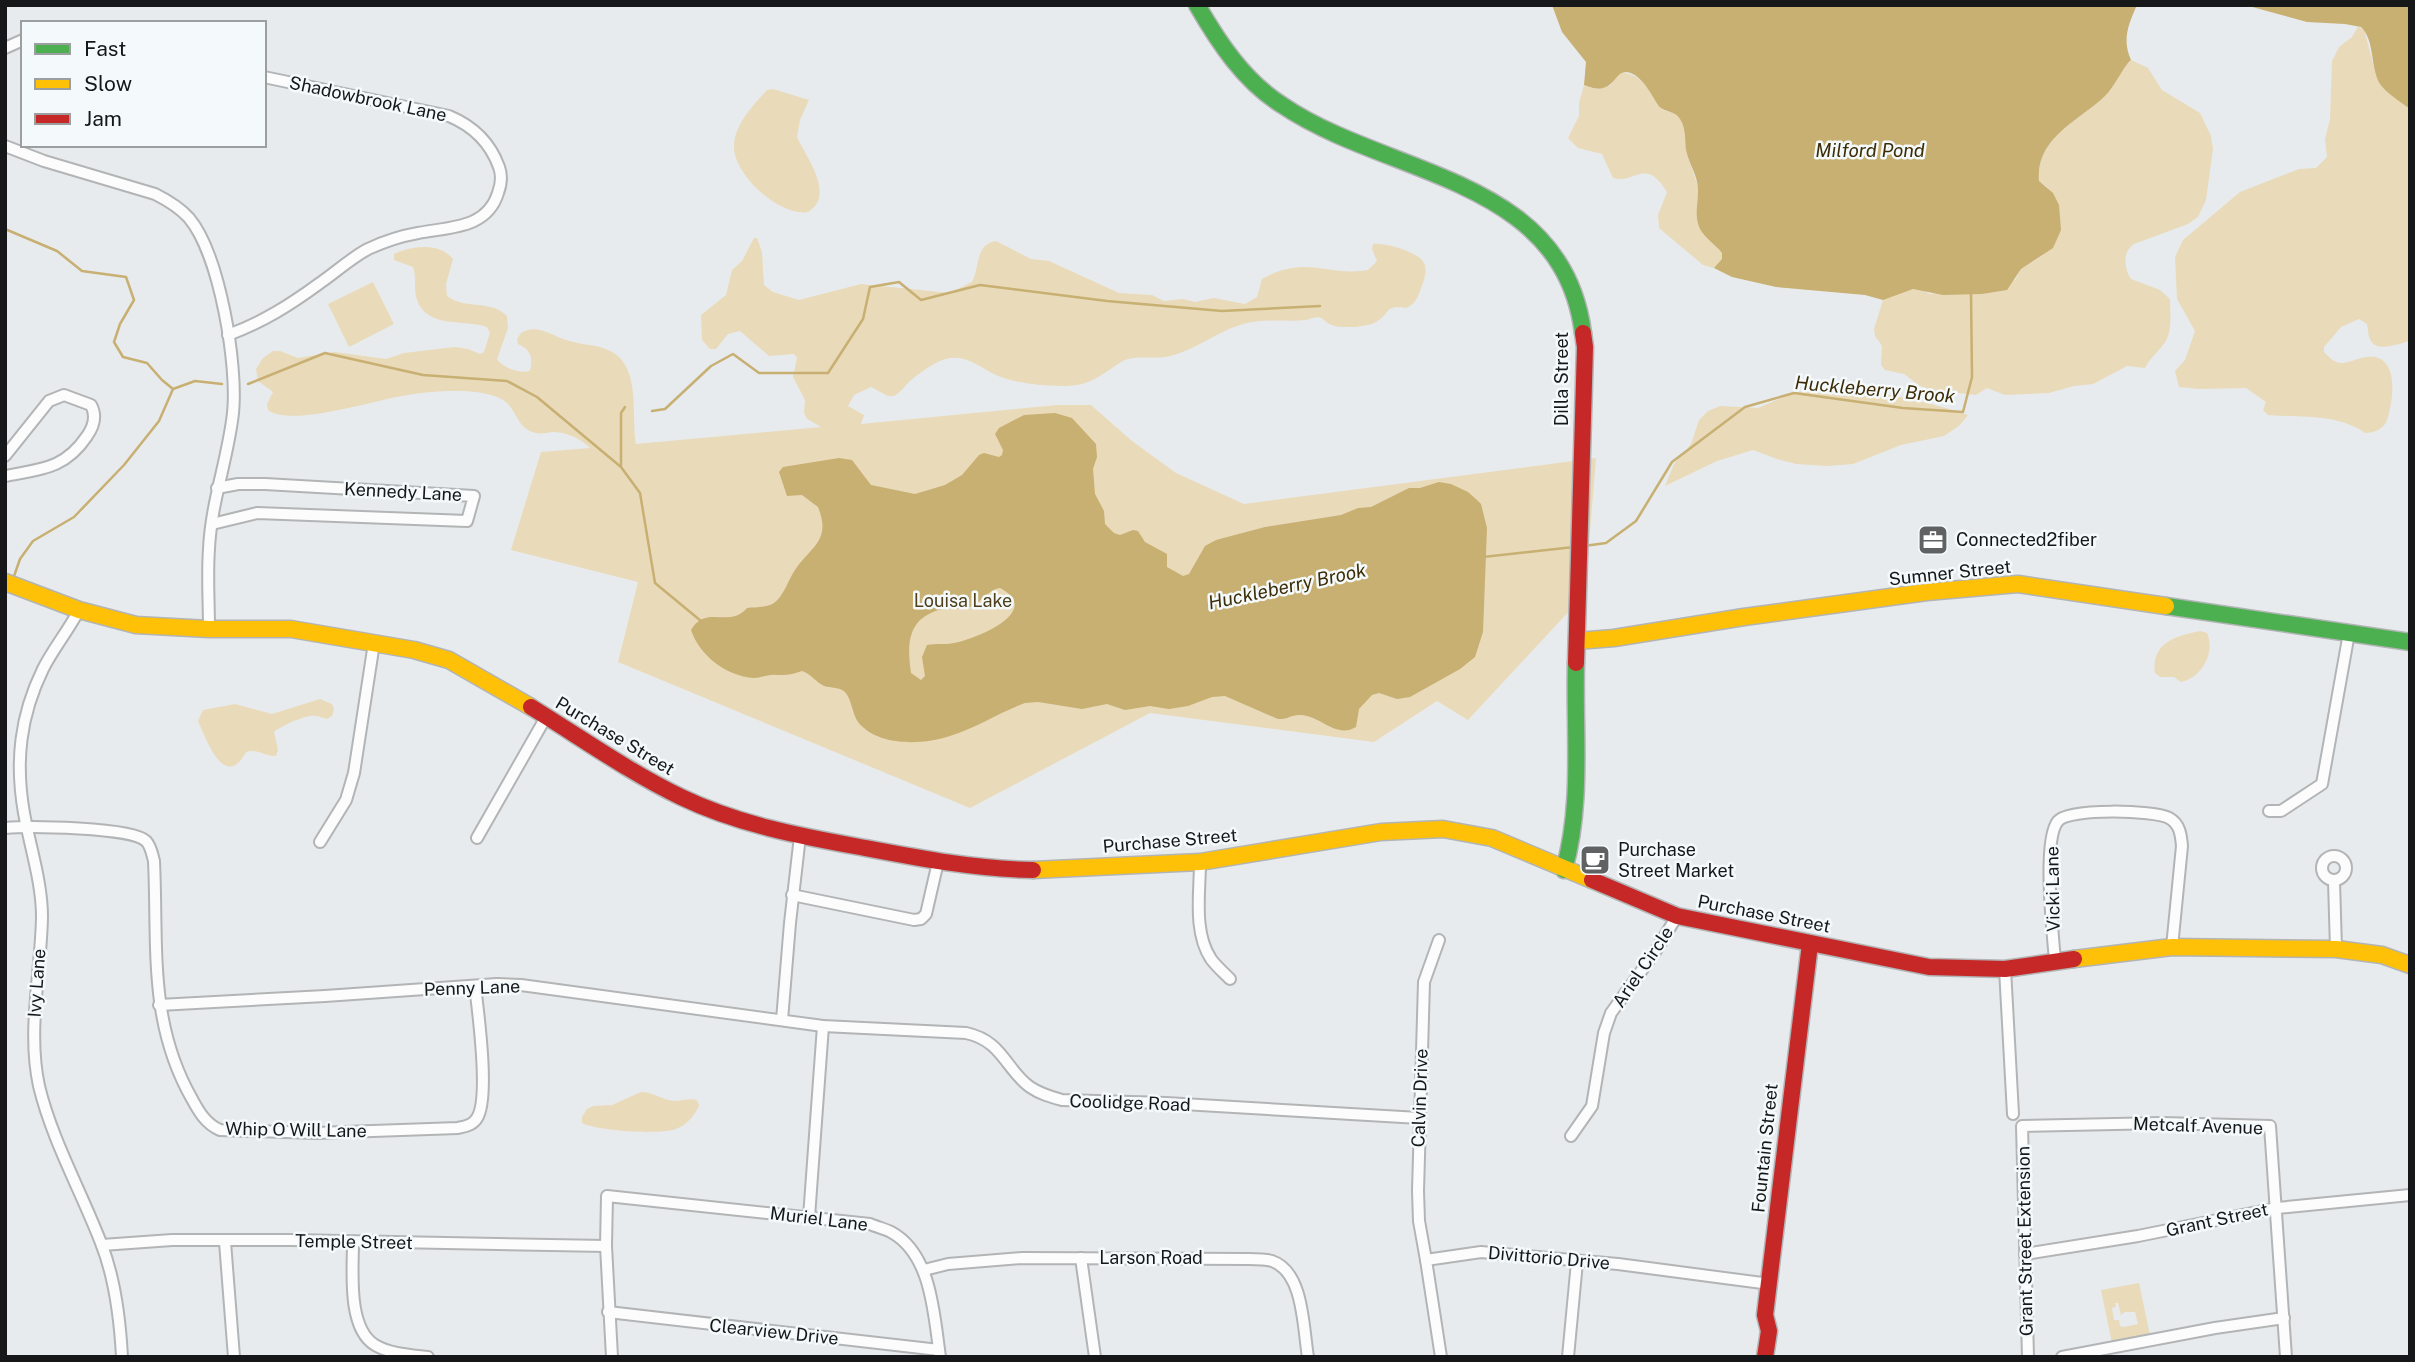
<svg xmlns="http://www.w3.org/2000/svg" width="2415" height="1362" font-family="'Public Sans',sans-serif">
  <rect width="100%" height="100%" fill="#e8ebed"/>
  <g fill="#e9daba" fill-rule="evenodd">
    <path d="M 2358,27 L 2364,29 L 2374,67 L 2410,109 L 2410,341 C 2400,343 2378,353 2371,341 C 2368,337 2368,328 2367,324 L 2359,319 L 2341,327 L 2324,347 L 2324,352 C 2329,357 2334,363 2342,363 C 2353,362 2363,355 2375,357 C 2399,362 2393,402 2387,420 C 2384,429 2374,433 2365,433 C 2337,413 2301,418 2268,415 L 2263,410 L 2266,402 L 2246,388 L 2200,389 L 2179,387 L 2175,371 L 2185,360 L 2195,331 L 2177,299 L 2175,257 L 2183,240 L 2240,192 L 2299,169 L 2316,168 L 2327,157 L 2325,139 L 2330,119 L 2332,61 L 2339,47 L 2352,37 Z"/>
    <path d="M 2131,60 L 2148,68 L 2162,90 L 2200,113 L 2211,136 L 2213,149 L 2206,200 L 2198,217 L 2188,224 L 2134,244 C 2122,252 2124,268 2131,279 L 2160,290 L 2170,299 C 2170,313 2173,334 2163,345 C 2157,353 2150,358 2145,368 L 2127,366 L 2093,384 L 2074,386 L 2049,393 L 2005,395 L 1987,388 L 1976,395 L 1932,390 L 1920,386 L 1904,374 L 1885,370 L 1881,365 L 1882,346 L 1875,336 L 1874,329 L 1883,300 C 1902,292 1911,284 1930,294 L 2015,280 L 2021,269 L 2043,255 L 2049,189 L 2039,181 C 2035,137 2081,120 2106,95 C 2115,86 2125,64 2131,60 Z"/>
    <path d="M 1623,72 L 1635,76 L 1645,84 L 1663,110 L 1676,114 L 1680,118 L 1685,130 L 1687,155 L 1698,186 L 1700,229 L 1722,253 L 1723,259 L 1714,268 L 1703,265 L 1659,228 L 1658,215 L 1667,192 C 1644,156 1638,184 1613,178 L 1602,154 L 1578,148 L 1568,138 L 1579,116 L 1579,103 L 1584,85 L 1592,88 L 1610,86 L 1617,75 Z"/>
    <path d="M 773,89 L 809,100 L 800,120 L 797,137 C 806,157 836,195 808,212 C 779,217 732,173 734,145 C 735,124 754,104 767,90 Z"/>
    <path d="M 754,238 L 757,238 L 762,252 L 764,285 L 773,292 L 799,300 L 861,284 L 950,293 L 972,282 C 980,267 975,244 996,241 L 1031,259 L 1049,261 L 1119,293 L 1152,295 L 1164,301 L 1183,299 L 1195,302 L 1214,298 L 1245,304 L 1257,297 L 1262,279 C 1307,254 1327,277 1368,270 L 1377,261 L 1372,249 L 1373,244 C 1384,242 1419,252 1424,263 C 1428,272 1423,283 1420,291 C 1417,299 1415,304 1406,308 C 1383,305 1392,313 1376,322 C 1371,325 1362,326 1356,327 C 1348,327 1336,328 1330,324 C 1326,323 1324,319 1321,318 C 1316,316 1311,319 1306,320 C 1285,322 1264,318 1243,324 C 1215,332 1194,352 1165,357 C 1152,359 1135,355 1123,361 C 1107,370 1096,382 1077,385 C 1057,388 1017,384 998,376 C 978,367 964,351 940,361 C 929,366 918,374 909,382 C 904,387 901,392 894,396 L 888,396 L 871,387 L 854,395 L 848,406 L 864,415 L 861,424 L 1057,405 L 1091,405 L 1132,441 L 1176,473 L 1244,504 L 1596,458 L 1585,594 L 1468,720 L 1437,701 L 1374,742 L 1150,713 L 970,808 L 618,662 L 638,582 L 511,550 L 541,452 L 590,448 C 580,438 566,432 552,432 C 547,433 540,434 536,433 C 519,430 517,413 507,403 C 488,386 432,391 408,395 C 377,399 292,428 268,410 L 267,404 L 273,392 L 258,381 L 256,369 L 263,358 L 273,351 L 280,351 L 298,358 L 335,352 L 386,359 L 404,353 L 455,347 L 468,349 L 480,354 L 484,352 L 490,333 L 487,327 C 465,319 427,329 417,300 C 413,290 417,277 413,267 L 394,260 L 394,254 C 411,246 439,242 453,259 L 446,284 L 447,296 C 465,310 490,299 507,316 L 508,328 L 497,359 C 503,368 520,374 530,371 C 533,357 531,350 518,344 L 517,339 L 521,333 C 536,323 551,335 566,340 C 580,345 595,344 608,350 C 642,364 631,415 636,444 L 821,427 L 807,419 L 804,413 L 805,400 L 793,377 L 797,358 L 794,354 L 769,356 L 740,331 L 728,334 L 716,349 L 710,349 L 702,340 L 701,315 L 726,295 L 732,270 L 742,261 Z"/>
    <polygon points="373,282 394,324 349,347 328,304"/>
    <path d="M 1818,389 C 1869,388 1920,399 1968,415 L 1960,425 L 1944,436 L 1901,445 L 1853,464 L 1828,466 L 1796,464 L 1777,459 L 1753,450 L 1717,461 L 1665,486 L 1674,464 L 1691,444 L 1699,420 L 1708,411 L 1720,406 L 1758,408 L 1793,393 Z"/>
    <path d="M 2200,631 L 2207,633 C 2216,653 2201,678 2181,682 L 2174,677 L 2160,677 L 2155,673 C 2151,643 2175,636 2200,631 Z"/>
    <path d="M 320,699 L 332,704 L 334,709 L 332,716 L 327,719 C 323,718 319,716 315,716 C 307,714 281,726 274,732 L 278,750 L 276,756 C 265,757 257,748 246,752 C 225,792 206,739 198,721 L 203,710 L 235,704 L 272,714 Z"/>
    <path d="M 641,1092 C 653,1092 663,1100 674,1101 C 683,1101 689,1098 697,1100 L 699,1106 C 694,1116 687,1125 676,1129 C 658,1135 599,1131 582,1123 L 582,1117 L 587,1109 L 593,1106 L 612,1105 Z"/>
    <path d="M 2139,1283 L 2150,1335 L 2112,1343 L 2101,1290 ZM 2115,1303 L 2118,1303 L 2121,1315 L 2125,1312 L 2135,1312 L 2138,1324 L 2124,1327 L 2120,1326 L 2119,1320 L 2114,1320 L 2112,1308 L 2116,1307 Z"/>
  </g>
  <g fill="#c8af72" fill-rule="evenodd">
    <path d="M 1552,5 L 2137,5 C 2128,25 2122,40 2131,60 C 2125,64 2115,86 2106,95 C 2081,120 2035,137 2039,181 L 2053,193 L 2059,205 L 2061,230 L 2053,248 L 2021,269 L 2007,290 L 1982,294 L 1943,295 L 1913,289 L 1883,300 L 1865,295 L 1776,287 L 1732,277 L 1714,268 L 1722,259 L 1722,253 C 1716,245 1705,238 1700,229 C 1694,216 1698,205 1698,192 C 1699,177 1689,165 1686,150 C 1685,140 1686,128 1680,119 C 1675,110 1664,113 1658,105 C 1651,94 1646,83 1635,75 C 1611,61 1620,100 1584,85 L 1586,62 L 1562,32 Z"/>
    <path d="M 2245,5 L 2410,5 L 2410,109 C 2401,102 2386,93 2380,84 C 2370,67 2375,40 2361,27 L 2345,24 L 2307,22 Z"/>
    <path d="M 1055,413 L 1072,418 L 1096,444 L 1097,457 L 1093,469 L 1095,494 L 1104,511 L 1105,524 L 1114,533 L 1120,535 L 1133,530 L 1138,531 L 1145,542 L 1167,554 L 1167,567 L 1183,576 L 1189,574 L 1205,546 L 1216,540 L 1265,527 L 1341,515 L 1358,508 L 1371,507 L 1409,488 L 1420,488 L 1439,482 L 1451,484 L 1468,492 L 1477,500 L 1481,504 L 1487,528 L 1483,632 L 1475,657 L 1460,669 L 1410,697 L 1397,699 L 1379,693 L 1372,695 L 1359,709 L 1356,727 C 1336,739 1321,716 1301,715 C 1292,714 1287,720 1278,719 L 1225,696 L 1212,697 L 1188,706 L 1169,709 L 1150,706 L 1125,710 L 1107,704 L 1082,709 L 1038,702 L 1025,703 C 1000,712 976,728 950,736 C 923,745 878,747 858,722 C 852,713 852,700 845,692 C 840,687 831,688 824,686 C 816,682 811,674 802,671 C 791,675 787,675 776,675 C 768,674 761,678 754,678 C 726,676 700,656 691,630 C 706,604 729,629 747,608 C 755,607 766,608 774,603 C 784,596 788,580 795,570 C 810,547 832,541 818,507 L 802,495 L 787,496 L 779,472 L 783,467 L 839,458 L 852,460 L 871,485 L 915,494 L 945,485 L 962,475 L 979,455 L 984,453 L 999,457 L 1002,455 L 1003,450 L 995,434 L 999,428 L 1024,415 ZM 1000,588 C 1044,611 977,639 954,643 C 945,645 936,643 927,645 L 922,657 L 925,676 L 921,680 L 911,673 C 907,645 907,619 939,610 C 948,608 958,610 967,608 C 980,605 987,590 1000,588 Z"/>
  </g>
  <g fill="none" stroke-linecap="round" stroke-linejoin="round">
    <g stroke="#c8af72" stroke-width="2.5">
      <polyline points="5,229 57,251 82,271 126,277 134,300 120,324 114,342 123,357 147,363 162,380 173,389 195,381 222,384"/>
      <polyline points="248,384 325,353 423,375 507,381 537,397 621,467 640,493 655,583 701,621"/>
      <polyline points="652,411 665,409 711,366 733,354 759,373 828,373 863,319 870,287 899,282 921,300 980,285 1107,301 1222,311 1320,306"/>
      <polyline points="621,465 621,413 625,407"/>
      <polyline points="1584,546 1606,543 1636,521 1672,462 1745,407 1794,393 1903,408 1963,412 1972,377 1971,292"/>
      <polyline points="1483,557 1574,547"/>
      <polyline points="13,579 20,559 33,541 74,517 124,465 159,421 173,389"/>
    </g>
    <g stroke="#b2b4b5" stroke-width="14">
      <g id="street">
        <polyline points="5,48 23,40"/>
        <path d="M 5,146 L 44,161 L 155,194 C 167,200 180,208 189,218 C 220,255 238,366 233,413 C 228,459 211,502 209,549 C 207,575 209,602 209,629"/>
        <path d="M 228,335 C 263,322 290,305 320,283 C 336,272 351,258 368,249 C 383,242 401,236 418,233 C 449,227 487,229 498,193 C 501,185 502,175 499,167 C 490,142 473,126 449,116 L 264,77"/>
        <path d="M 5,456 L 49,401 L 64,395 L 91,405 C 97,416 94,426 87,436 C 65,469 41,469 5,476"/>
        <polyline points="212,524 257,513 467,521 474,496 265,484 238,484 217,488"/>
        <path d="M 79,610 C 68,631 53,649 43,669 C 20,716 15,762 24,813 C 30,847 42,882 42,917 C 41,972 27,1031 39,1086 C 52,1140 81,1191 101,1243 C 115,1278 120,1319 122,1357"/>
        <polyline points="2269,811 2281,811 2322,784 2349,633"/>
        <path d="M 5,828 C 28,826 132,827 146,841 C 151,846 152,854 154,861 C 158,946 148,1022 192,1099 C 199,1112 206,1124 220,1130 L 316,1133 L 458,1128 C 466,1126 473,1125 477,1118 C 490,1098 478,1011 475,986"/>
        <polyline points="477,838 546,717"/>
        <polyline points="320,842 346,800 354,773 374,643"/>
        <circle cx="2334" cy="868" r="12"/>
        <path d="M 1200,862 C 1200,892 1193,932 1211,959 C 1216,966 1224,973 1230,979"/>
        <polyline points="2334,881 2336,949"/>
        <polyline points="792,895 914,920 921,919 926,914 938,862"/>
        <path d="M 2055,961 C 2053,934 2042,840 2058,821 C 2069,808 2154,810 2169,818 C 2180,824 2181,835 2182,846 L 2172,947"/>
        <polyline points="2005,969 2013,1114"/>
        <path d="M 159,1005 L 325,996 L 497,984 L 521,985 L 823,1026 L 966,1033 C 1003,1041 1005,1069 1030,1087 C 1040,1094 1051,1097 1062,1100 L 1166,1103 L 1419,1118"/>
        <polyline points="782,1020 790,923 800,836"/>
        <polyline points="1571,1136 1592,1106 1604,1033 1611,1013 1655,952 1677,916"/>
        <polyline points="809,1217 823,1026"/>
        <polyline points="225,1242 234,1357"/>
        <path d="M 353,1242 C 353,1270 347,1328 375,1345 C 390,1354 411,1355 428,1357"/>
        <polyline points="102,1245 172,1240 291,1240 606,1246"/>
        <polyline points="2025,1254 2138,1236 2277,1208 2410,1195"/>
        <polyline points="1081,1258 1095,1357"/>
        <polyline points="1426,1260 1419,1221 1418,1191 1424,982 1439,940"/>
        <path d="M 924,1270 L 948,1264 L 1022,1258 L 1249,1259 C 1257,1259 1265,1259 1272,1261 C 1304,1272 1303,1328 1308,1357"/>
        <polyline points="608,1312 939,1350"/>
        <path d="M 612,1357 L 606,1246 L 607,1196 L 870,1224 C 877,1227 885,1229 891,1232 C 932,1254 934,1316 940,1357"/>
        <polyline points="1441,1357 1426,1260 1481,1252 1618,1264 1770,1284"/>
        <polyline points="1568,1357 1577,1262"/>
        <polyline points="2028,1357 2022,1126 2162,1123 2270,1126 2286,1357"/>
        <polyline points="2062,1357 2215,1328 2284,1318"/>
      </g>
    </g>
    <g stroke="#b2b4b5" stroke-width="19">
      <g id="fast">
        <path d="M 1197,5 C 1219,43 1244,81 1282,105 C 1388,177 1563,176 1583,333"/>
        <polyline points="2166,606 2410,642"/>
        <path d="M 1564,870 C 1583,803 1574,732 1576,663"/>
      </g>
    </g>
    <g stroke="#b2b4b5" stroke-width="19">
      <g id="slow">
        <polyline points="5,582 79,610 136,625 209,629 291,629 414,650 449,660 531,707"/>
        <polyline points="1577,641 1614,638 1744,617 1927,592 2018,584 2166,606"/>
        <polyline points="1033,870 1200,862 1381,832 1443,829 1492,838 1592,880"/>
        <polyline points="2074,959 2172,947 2336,949 2382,955 2410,965"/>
      </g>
    </g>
    <g stroke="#b2b4b5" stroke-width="19">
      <g id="jam">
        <polyline points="1576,663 1585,347 1583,333"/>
        <path d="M 531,707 C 580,737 629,772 681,797 C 737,824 799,836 860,847 C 918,858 974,869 1033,870"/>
        <polyline points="1592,880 1677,916 1929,967 2005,969 2074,959"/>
        <polyline points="1765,1357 1769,1331 1765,1315 1810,944"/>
      </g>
    </g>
    <use href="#street" stroke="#fcfcfc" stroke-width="10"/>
    <use href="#fast" stroke="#4caf50" stroke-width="16"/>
    <use href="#slow" stroke="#ffc107" stroke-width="16"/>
    <use href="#jam" stroke="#c62828" stroke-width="16"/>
  </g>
  <defs>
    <g id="office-square" transform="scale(1.575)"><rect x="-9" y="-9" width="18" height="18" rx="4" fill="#5f6163" stroke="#f4fafb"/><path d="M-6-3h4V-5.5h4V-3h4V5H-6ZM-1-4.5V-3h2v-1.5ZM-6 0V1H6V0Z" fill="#fff"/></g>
    <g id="cafe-square" transform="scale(1.575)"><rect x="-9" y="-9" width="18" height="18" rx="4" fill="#5f6163" stroke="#f4fafb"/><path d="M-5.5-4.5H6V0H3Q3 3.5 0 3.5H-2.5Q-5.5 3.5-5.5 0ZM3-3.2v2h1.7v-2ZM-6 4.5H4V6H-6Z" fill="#fff"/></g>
  </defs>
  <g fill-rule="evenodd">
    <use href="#office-square" x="1933" y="540"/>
    <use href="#cafe-square" x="1595" y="860"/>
  </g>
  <g text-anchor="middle" stroke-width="5" stroke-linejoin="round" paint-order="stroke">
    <g font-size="18" fill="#151718" stroke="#f4fafb">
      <text transform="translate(368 99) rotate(12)" y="6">Shadowbrook Lane</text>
      <text transform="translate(1562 379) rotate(-90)" y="6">Dilla Street</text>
      <text transform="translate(403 492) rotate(3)" y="6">Kennedy Lane</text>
      <text transform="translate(1950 573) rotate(-6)" y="6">Sumner Street</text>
      <text transform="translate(615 736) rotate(31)" y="6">Purchase Street</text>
      <text transform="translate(1170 841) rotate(-5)" y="6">Purchase Street</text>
      <text transform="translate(2053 889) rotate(-91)" y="6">Vicki Lane</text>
      <text transform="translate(1764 914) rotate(11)" y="6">Purchase Street</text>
      <text transform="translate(1643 967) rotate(-56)" y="6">Ariel Circle</text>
      <text transform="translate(37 983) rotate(-86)" y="6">Ivy Lane</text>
      <text transform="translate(472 988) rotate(-2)" y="6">Penny Lane</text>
      <text transform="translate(1420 1098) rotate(-88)" y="6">Calvin Drive</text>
      <text transform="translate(1130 1103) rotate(2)" y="6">Coolidge Road</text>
      <text transform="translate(2198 1126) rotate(2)" y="6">Metcalf Avenue</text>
      <text transform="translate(296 1130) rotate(1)" y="6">Whip O Will Lane</text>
      <text transform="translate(1765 1148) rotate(-84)" y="6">Fountain Street</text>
      <text transform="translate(819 1219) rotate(7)" y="6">Muriel Lane</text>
      <text transform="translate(2217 1220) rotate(-12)" y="6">Grant Street</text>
      <text transform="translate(2025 1241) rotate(-91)" y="6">Grant Street Extension</text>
      <text transform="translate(354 1242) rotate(1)" y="6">Temple Street</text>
      <text x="1151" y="1264">Larson Road</text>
      <text transform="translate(1549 1258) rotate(5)" y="6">Divittorio Drive</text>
      <text transform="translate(774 1332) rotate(6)" y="6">Clearview Drive</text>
    </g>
    <g font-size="18" fill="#151718" stroke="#f4fafb" text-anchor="start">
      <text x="1956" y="546">Connected2fiber</text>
      <text x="1618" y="856">Purchase<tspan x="1618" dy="21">Street Market</tspan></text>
    </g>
    <g font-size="18" fill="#4f3f1b" stroke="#f4fafb">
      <text x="963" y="607">Louisa Lake</text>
    </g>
    <g font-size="19" font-style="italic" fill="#3d2d06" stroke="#f4fafb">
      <text x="1870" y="157">Milford Pond</text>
      <text transform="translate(1875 389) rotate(5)" y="7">Huckleberry Brook</text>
      <text transform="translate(1287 586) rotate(-12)" y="7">Huckleberry Brook</text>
    </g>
  </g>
  <rect width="2415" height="1362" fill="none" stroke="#151718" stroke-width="14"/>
  <rect x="21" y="21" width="245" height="126" fill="#f4fafb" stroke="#9b9fa0" stroke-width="2"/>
  <rect x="35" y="44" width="35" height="10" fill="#4caf50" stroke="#9b9fa0" stroke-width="2"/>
  <text x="84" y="56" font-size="21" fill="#151718">Fast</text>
  <rect x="35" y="79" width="35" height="10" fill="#ffc107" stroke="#9b9fa0" stroke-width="2"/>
  <text x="84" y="91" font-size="21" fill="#151718">Slow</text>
  <rect x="35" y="114" width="35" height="10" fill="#c62828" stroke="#9b9fa0" stroke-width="2"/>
  <text x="84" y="126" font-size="21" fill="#151718">Jam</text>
</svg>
